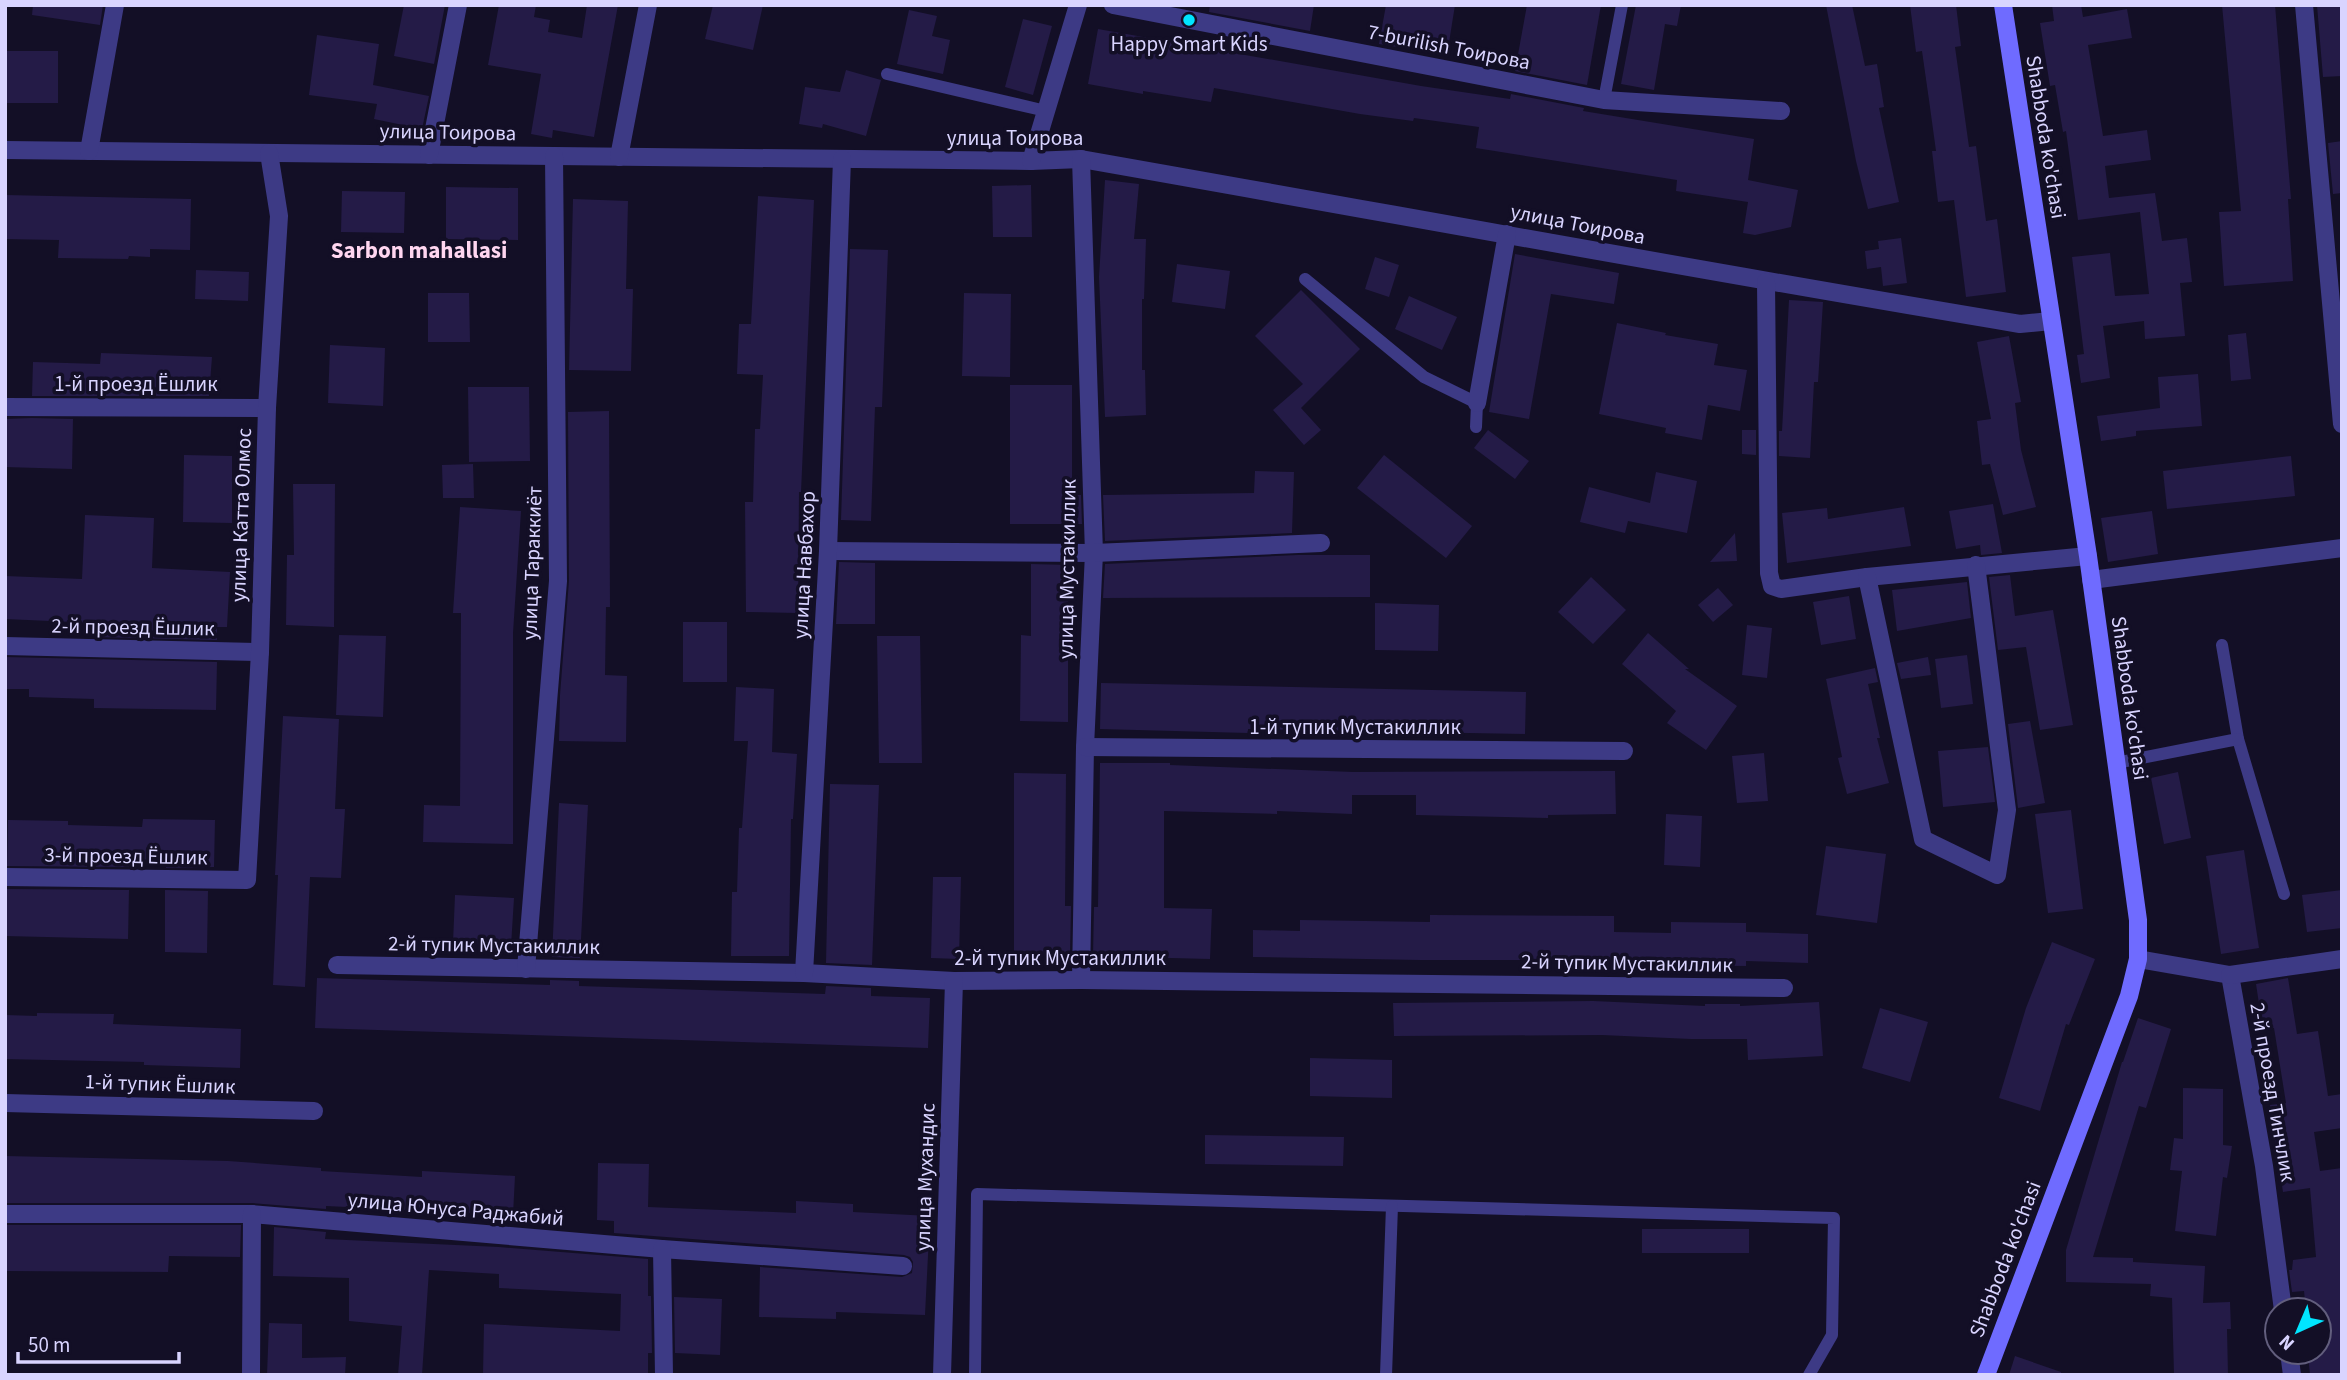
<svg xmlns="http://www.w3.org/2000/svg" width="2347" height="1380" font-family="'Source Sans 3',sans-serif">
  <rect width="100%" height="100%" fill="#130f26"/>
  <g fill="#241b47">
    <polygon points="33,5 103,5 100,25 32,15"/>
    <polygon points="404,5 445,5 434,64 394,56"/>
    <polygon points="499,5 536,5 534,17 550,20 548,32 582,38 587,5 618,5 594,137 553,130 552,138 531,134 541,74 488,65"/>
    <polygon points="713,5 763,5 753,50 705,39"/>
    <polygon points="1210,5 1314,5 1310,31 1209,12"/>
    <polygon points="1386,5 1455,5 1447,55 1379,44"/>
    <polygon points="1527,5 1601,5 1587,85 1515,71"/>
    <polygon points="1636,5 1681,5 1677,26 1665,24 1654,90 1621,84"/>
    <polygon points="1826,5 1852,5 1865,66 1877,64 1884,107 1879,108 1899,202 1868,209 1856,161"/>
    <polygon points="1910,5 1956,5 1961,46 1955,47 1969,147 1976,146 1986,221 1997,219 2006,292 1966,297 1954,200 1938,202 1932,151 1936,151 1929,100 1922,51 1916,52"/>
    <polygon points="2052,5 2081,5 2083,17 2127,9 2132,38 2088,45 2103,136 2147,130 2151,160 2105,166 2109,198 2155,193 2162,241 2187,238 2192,282 2180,283 2185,336 2145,339 2144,321 2103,326 2110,378 2081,383 2077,355 2084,354 2072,257 2110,253 2115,296 2149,294 2140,212 2078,220 2066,131 2063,132 2055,85 2050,86 2040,23 2054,21"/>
    <polygon points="2222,5 2275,5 2291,199 2288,199 2293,281 2224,286 2219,212 2241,211"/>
    <polygon points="2317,5 2342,5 2342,76 2323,77"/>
    <polygon points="909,10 937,16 932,36 950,40 943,74 897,64"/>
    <polygon points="1023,19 1052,26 1033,95 1005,87"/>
    <polygon points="1098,29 1421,86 1510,99 1511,94 1584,108 1583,111 1754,139 1748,180 1798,190 1791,227 1755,235 1743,233 1748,202 1676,191 1677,180 1476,148 1479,127 1414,118 1413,121 1360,114 1214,88 1211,102 1143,91 1143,94 1088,84"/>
    <polygon points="317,35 379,44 373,85 429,96 422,129 374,119 377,104 309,95"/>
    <rect x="5" y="51" width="53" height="52"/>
    <polygon points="846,70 881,80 866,136 823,124 822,128 799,124 805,87 840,92"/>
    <polygon points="2342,141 2342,193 2333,194 2328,143"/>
    <polygon points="1105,180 1139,184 1134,239 1146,239 1144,299 1142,299 1142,370 1145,370 1146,415 1105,417 1099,277"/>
    <polygon points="1031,185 1032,237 993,237 992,186"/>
    <polygon points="446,187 518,188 518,240 446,239"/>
    <polygon points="342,191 405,192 404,233 341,232"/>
    <polygon points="5,195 191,199 190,250 150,249 150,257 129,256 128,259 58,258 59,240 5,239"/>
    <polygon points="758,196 814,200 801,492 799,492 798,613 746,612 745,502 753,502 755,429 760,429 763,375 737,374 739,324 751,324"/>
    <polygon points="573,199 628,201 626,289 633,289 631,371 569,370"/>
    <polygon points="1901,238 1907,283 1883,286 1881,267 1867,269 1865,251 1879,249 1878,241"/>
    <polygon points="850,249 888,250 882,407 875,407 871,521 841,520"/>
    <polygon points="1515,254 1619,273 1614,304 1551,294 1529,419 1489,412"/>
    <polygon points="1375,257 1399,265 1389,297 1365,289"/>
    <polygon points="1177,264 1230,271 1225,309 1172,302"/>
    <polygon points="196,270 249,272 248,301 195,299"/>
    <polygon points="1301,290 1360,349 1301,408 1321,430 1304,445 1273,410 1303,384 1255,336"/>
    <polygon points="428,293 469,293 470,342 428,342"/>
    <polygon points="964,293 1011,294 1010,377 962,376"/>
    <polygon points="1409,296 1457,317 1442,350 1395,329"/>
    <polygon points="1789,300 1823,302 1818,382 1814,382 1810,458 1779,456 1779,431 1782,431"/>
    <polygon points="1617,323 1666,333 1665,335 1718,344 1714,365 1747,370 1740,411 1708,405 1702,440 1665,433 1666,428 1599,414"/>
    <polygon points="2246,333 2251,379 2231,381 2228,335"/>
    <polygon points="2009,336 2021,402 2015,403 2021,450 2036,507 2003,515 1990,464 1982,465 1977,421 1991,419 1977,342"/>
    <polygon points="330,345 385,348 383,406 328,403"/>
    <polygon points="101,353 212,357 209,396 32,396 33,362 100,364"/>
    <polygon points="2198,374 2202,426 2136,431 2136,436 2101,441 2097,416 2160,408 2158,377"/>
    <polygon points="1010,385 1072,385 1072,495 1081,495 1082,524 1010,524"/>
    <polygon points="468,387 529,387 530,461 469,462"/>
    <polygon points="609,411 610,607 606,607 605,675 627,676 626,742 559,741 560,695 569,581 568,412"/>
    <polygon points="32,418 73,419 72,469 5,467 5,419"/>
    <polygon points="1488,430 1529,461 1515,479 1474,448"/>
    <polygon points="1742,430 1756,430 1756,455 1742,454"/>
    <polygon points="184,455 232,456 232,523 183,522"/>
    <polygon points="1384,455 1472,526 1446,558 1357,488"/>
    <polygon points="2291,456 2295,496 2167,509 2163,471"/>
    <polygon points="473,464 474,498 443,498 442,465"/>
    <polygon points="1255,471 1294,472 1292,533 1105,541 1103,495 1254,493"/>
    <polygon points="1656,472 1697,481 1687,533 1628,521 1625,533 1580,522 1589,487 1650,503"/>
    <polygon points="293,484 335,484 334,627 286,625 287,555 294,555"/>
    <polygon points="1993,504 2002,553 1981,555 1980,545 1956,549 1949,511"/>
    <polygon points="460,507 521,511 513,633 513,844 423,842 424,805 460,806 461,613 453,613"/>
    <polygon points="1904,507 1911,546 1787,563 1782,513 1827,508 1828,519"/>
    <polygon points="2152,511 2158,554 2108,562 2101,518"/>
    <polygon points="85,515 154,518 152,568 230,572 227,627 217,627 217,640 95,637 95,623 5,619 5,576 82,579"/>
    <polygon points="1735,533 1737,561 1710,562"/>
    <polygon points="1298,555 1370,555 1370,597 1103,598 1105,564"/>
    <polygon points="839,562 875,563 875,624 836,624"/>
    <polygon points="1031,564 1068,565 1068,722 1020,721 1021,635 1031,636"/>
    <polygon points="2010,575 2015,616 2053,610 2073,725 2040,730 2026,647 1998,650 1989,577"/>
    <polygon points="1591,577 1626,610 1593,644 1558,612"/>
    <polygon points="1967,582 1971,618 1897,631 1892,590"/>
    <polygon points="1718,588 1733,605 1713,622 1698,605"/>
    <polygon points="1849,596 1856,639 1821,645 1813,602"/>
    <polygon points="1375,603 1439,605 1438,651 1375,650"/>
    <rect x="683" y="622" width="44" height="60"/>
    <polygon points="1747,625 1772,628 1767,678 1742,675"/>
    <polygon points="1648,633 1689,669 1685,669 1737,706 1706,750 1667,723 1676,711 1622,664"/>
    <polygon points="339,635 386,636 383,717 336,715"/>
    <polygon points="877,636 920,636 922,763 879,763"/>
    <polygon points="1967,655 1973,704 1941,708 1935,659"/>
    <polygon points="5,657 217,662 216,710 94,708 94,699 29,697 29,689 5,689"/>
    <polygon points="1928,657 1931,675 1901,679 1897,663"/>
    <polygon points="1875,668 1878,682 1868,684 1880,738 1877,738 1889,783 1847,794 1838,758 1842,757 1826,679"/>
    <polygon points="1101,683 1526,692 1525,734 1248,729 1248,733 1100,729"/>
    <polygon points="736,687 774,689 772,752 797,754 793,819 791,819 789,956 731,956 732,892 737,892 739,828 742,828 748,741 734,741"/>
    <polygon points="283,716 339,719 335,809 345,809 341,878 310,877 305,987 273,985 278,875 275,875"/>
    <polygon points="2030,721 2045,803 2018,808 2008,724"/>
    <polygon points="1988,747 1995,802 1943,807 1938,751"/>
    <polygon points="1764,753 1768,801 1737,803 1732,756"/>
    <polygon points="1100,763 1170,763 1170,765 1353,772 1615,771 1616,814 1548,815 1548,818 1416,815 1416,795 1352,795 1352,814 1277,811 1277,814 1164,811 1164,908 1212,909 1210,959 1093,956 1094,907 1098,907"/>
    <polygon points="2178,772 2191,838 2164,844 2151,778"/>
    <polygon points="1014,773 1066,774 1065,906 1071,906 1070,955 1014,956"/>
    <polygon points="830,784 879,785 872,965 826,963"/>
    <polygon points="559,803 588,805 580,958 552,957"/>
    <polygon points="2071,810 2083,909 2048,913 2035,814"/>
    <polygon points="1666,814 1702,816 1700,867 1664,865"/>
    <polygon points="143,819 215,820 214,867 166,868 166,866 130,865 130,867 7,866 8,820 68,821 68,825 142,827"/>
    <polygon points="1826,846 1886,854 1877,923 1816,915"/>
    <polygon points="2244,850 2259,948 2221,954 2206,856"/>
    <polygon points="933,877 961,877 959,959 931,958"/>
    <polygon points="5,889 129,890 128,939 5,936"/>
    <polygon points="165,890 208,891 207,953 165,952"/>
    <polygon points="2342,890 2342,928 2307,932 2302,895"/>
    <polygon points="455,895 514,898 511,946 453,943"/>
    <polygon points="1430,915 1614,916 1614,932 1671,933 1671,922 1746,923 1746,932 1808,934 1808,963 1746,961 1746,966 1671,965 1671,963 1622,960 1420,960 1253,957 1253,930 1300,931 1300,920 1430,922"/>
    <polygon points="2052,942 2095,959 2069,1025 2066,1024 2040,1111 1999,1098 2026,1008"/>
    <polygon points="317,978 550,985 550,980 579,981 579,986 825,994 826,986 871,988 871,996 930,998 928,1048 315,1028"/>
    <polygon points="2288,978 2297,1034 2318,1031 2328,1096 2342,1094 2342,1128 2314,1132 2320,1171 2342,1168 2342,1375 2310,1375 2308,1355 2319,1354 2319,1310 2306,1310 2304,1291 2292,1292 2289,1270 2292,1270 2293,1260 2316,1257 2310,1188 2283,1192 2270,1105 2286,1103 2274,1028 2263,1030 2256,984"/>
    <polygon points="1593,1001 1705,1006 1705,1004 1740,1004 1740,1006 1819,1002 1823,1056 1748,1060 1747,1039 1691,1039 1602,1035 1394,1036 1393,1003"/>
    <polygon points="1880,1008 1928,1022 1910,1082 1862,1068"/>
    <polygon points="37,1013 114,1014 113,1024 241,1029 240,1068 144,1065 144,1062 5,1059 5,1015 37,1016"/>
    <polygon points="2138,1018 2171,1029 2146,1108 2139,1106 2093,1257 2133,1258 2133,1262 2205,1266 2203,1303 2230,1302 2231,1329 2227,1329 2228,1375 2174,1375 2172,1298 2150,1296 2151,1284 2066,1282 2066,1250 2122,1062 2123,1062"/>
    <polygon points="1310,1058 1392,1060 1392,1098 1310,1096"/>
    <polygon points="2183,1088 2223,1089 2223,1145 2232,1146 2227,1178 2223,1177 2216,1236 2175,1231 2182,1171 2170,1170 2174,1138 2183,1139"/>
    <polygon points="1205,1135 1344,1137 1343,1166 1205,1164"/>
    <polygon points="5,1156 228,1161 321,1168 321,1171 422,1177 422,1171 515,1176 513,1215 326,1206 326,1209 252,1203 5,1203"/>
    <polygon points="598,1163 649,1164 648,1207 796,1213 796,1201 853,1204 853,1212 930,1216 925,1315 836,1312 836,1319 759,1317 760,1267 902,1277 912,1273 913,1262 910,1257 904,1255 614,1233 614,1221 597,1220"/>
    <polygon points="5,1225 241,1225 240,1257 169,1256 168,1272 5,1271"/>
    <polygon points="274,1227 326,1232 325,1239 499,1247 648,1259 648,1296 651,1296 652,1353 648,1353 648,1375 483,1375 484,1324 620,1331 621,1294 499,1288 499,1274 429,1270 422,1375 398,1375 402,1326 349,1321 349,1278 273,1276"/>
    <rect x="1642" y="1229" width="107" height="24"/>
    <polygon points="674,1297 722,1299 720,1355 675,1353"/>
    <polygon points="269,1323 302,1324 302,1358 346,1357 345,1375 267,1375"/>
    <polygon points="2015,1356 2061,1372 2061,1375 2009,1375"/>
  </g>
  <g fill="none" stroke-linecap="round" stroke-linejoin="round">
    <g stroke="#3d3a85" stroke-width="12">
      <polyline points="887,74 1046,111"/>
      <polyline points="1604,100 1622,5"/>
      <polyline points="1305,279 1424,377 1477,403 1476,427"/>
      <polyline points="2222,645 2238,739 2284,894"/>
      <polyline points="2116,763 2238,739"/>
      <polyline points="975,1375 977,1194 1834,1218 1832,1335 1809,1375"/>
      <polyline points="1386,1375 1392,1206"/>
    </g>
    <g stroke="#3d3a85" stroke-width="18">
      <polyline points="1113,5 1604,100 1781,111"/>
      <polyline points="2304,5 2342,424"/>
      <path d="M 5,150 L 1031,161 L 1081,159 C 1394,214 1706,272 2020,324 L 2051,321"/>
      <polyline points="89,151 115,5"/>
      <polyline points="429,155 458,5"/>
      <polyline points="619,157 648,5"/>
      <polyline points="1081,159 1094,553 1085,747 1081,980"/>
      <polyline points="1031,161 1078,5"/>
      <polyline points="1766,282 1769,573 1772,586 1781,589 1867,577 2088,556"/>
      <polyline points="1477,403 1507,234"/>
      <polyline points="5,407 267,408"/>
      <polyline points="828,551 1094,553 1321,543"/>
      <polyline points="1867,577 1923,839 1997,875 2007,810 1976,565"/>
      <polyline points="2091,580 2342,548"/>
      <polyline points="5,646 260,652"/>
      <polyline points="1085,747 1624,751"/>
      <polyline points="5,877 247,880 260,652 267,408 279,216 269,153"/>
      <polyline points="2138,959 2230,975 2264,1166 2283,1310"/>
      <polyline points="337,965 804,973 954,981 1081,980 1784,988"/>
      <polyline points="526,969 558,581 554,156"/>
      <polyline points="804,973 828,551 842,159"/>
      <polyline points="2230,975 2342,959"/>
      <polyline points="5,1103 314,1111"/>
      <polyline points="5,1214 252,1214 662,1249 903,1266"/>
      <polyline points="662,1249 664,1375"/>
      <polyline points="2289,1352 2292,1375"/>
      <polyline points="251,1375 252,1214"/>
      <polyline points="942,1375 954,981"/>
    </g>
    <polyline stroke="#6f6bff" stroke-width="18" points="1986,1375 2129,996 2138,959 2138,920 2088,556 2003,5"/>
  </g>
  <circle fill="#00e5ff" stroke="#130f26" stroke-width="2.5" cx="1189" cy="20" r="7"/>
  <g text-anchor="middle" stroke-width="7" stroke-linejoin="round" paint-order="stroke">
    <g font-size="21" fill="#d9d4ff" stroke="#130f26">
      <text x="1189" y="51">Happy Smart Kids</text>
    </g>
    <g font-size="21" fill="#d9d4ff" stroke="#130f26">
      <text transform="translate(1449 47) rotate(11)" y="7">7-burilish Тоирова</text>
      <text transform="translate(448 132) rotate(1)" y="7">улица Тоирова</text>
      <text transform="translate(2046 137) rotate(81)" y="7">Shabboda ko'chasi</text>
      <text x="1015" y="145">улица Тоирова</text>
      <text transform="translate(1578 224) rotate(11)" y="7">улица Тоирова</text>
      <text x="136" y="391">1-й проезд Ёшлик</text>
      <text transform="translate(241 515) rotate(-88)" y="7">улица Катта Олмос</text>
      <text transform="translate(532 563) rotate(-88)" y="7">улица Тараккиёт</text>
      <text transform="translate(804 565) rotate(-87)" y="7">улица Навбахор</text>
      <text transform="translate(1067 569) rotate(-89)" y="7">улица Мустакиллик</text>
      <text transform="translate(133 627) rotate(1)" y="7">2-й проезд Ёшлик</text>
      <text transform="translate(2130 698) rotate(82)" y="7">Shabboda ko'chasi</text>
      <text x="1355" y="734">1-й тупик Мустакиллик</text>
      <text transform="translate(126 856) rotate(1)" y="7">3-й проезд Ёшлик</text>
      <text transform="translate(494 945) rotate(1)" y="7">2-й тупик Мустакиллик</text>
      <text x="1060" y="965">2-й тупик Мустакиллик</text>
      <text transform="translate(1627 963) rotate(1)" y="7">2-й тупик Мустакиллик</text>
      <text transform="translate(160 1084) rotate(2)" y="7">1-й тупик Ёшлик</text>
      <text transform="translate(2273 1092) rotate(80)" y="7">2-й проезд Тинчлик</text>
      <text transform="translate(925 1177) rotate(-88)" y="7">улица Мухандис</text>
      <text transform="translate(456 1209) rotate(5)" y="7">улица Юнуса Раджабий</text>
      <text transform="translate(2005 1259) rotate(-69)" y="7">Shabboda ko'chasi</text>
    </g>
    <g font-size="23" font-weight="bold" fill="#ffd6f0" stroke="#130f26">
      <text x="419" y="258">Sarbon mahallasi</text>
    </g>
  </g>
  <rect width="2347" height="1380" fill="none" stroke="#d9d4ff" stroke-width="14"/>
  <g transform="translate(2298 1331) rotate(224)"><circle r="33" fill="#130f26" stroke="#625e7d" stroke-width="2"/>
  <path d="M0-5L12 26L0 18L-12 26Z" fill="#00e5ff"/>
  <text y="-10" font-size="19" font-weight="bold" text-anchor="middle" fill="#d9d4ff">N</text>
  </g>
  <path d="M18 1352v10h161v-10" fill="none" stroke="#d9d4ff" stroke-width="3.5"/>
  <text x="28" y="1352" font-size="21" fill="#d9d4ff" stroke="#130f26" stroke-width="5" paint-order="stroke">50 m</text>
</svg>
